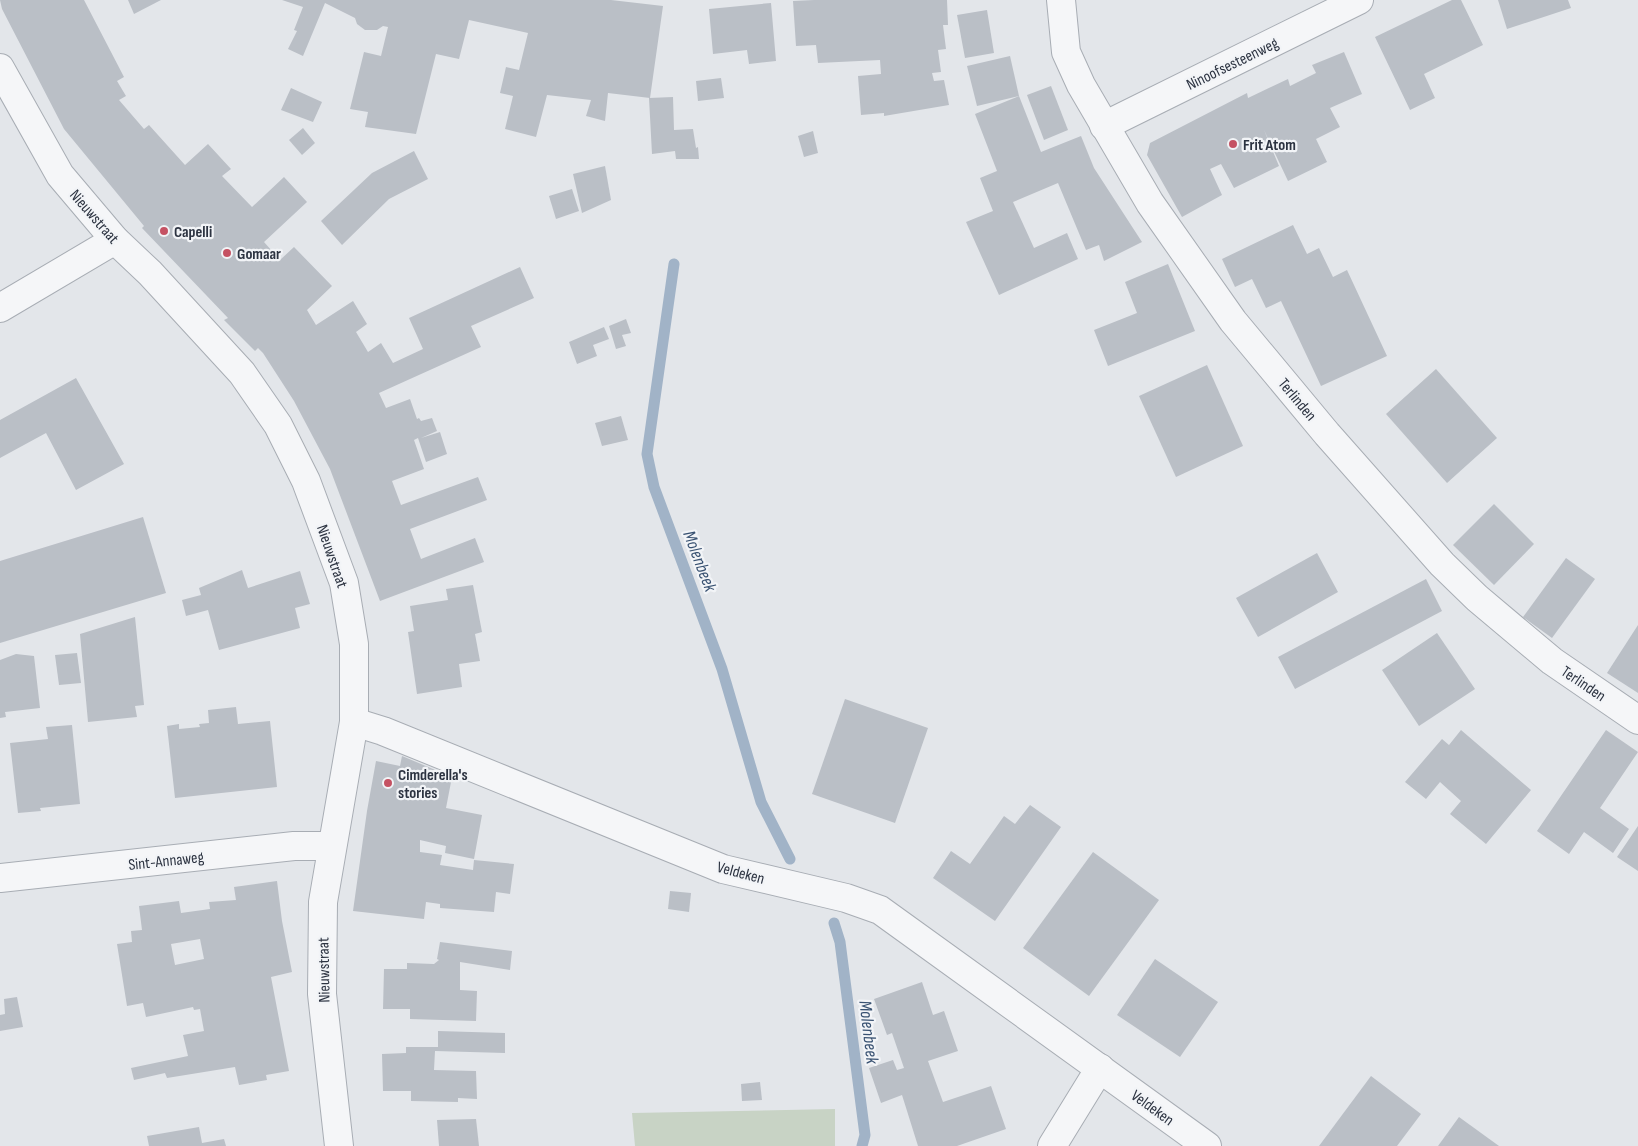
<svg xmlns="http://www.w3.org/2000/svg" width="1638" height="1146" font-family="'Sofia Sans Condensed',sans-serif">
  <rect width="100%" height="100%" fill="#e3e6ea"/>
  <polygon fill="#c8d3c5" points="835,1109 835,1146 635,1146 632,1113"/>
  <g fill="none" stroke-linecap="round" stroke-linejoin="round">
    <g stroke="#a1b3c7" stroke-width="11">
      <polyline points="674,264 647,454 654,487 722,669 761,802 790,859"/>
      <polyline points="834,923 840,942 865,1135 862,1146"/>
    </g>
  </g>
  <g fill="#babfc6" fill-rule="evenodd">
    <polygon points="0,0 84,0 124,77 117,81 126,96 119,100 144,129 149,125 185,165 208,144 231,169 222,176 252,207 284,177 307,202 264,242 280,260 294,247 332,286 307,310 316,325 353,301 367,324 356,332 368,352 381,343 393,363 423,349 409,318 520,267 534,298 471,326 481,347 379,393 386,408 410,399 417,419 419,418 421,421 432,418 437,431 421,438 440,432 447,454 426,462 418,438 414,440 424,469 392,481 401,505 478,477 487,500 410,529 421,559 475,538 484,562 380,601 330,469 294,401 263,353 258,348 255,351 224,320 228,318 142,228 144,226 64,129 2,9"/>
    <polygon points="128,0 161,0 134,14"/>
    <polygon points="282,0 611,0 663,6 650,98 608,93 605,121 586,116 591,100 547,95 536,137 505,129 513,96 500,93 506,67 519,70 528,33 469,20 459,59 436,54 416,134 365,127 368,112 350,109 364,52 381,56 388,27 383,26 377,30 365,30 357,24 355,18 325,3 303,56 288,49 297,31 294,30 303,7"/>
    <polygon points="814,0 947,0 948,25 943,25 946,49 938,50 941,72 932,73 934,81 944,80 949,105 884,116 884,113 861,115 858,76 881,74 880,60 818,63 816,45 796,46 793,1"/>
    <polygon points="1452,0 1461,0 1483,45 1424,74 1435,98 1410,110 1375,37"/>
    <polygon points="1498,0 1568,0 1571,8 1507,29"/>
    <polygon points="771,3 776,61 749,64 747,50 713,54 709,9"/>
    <polygon points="987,10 994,53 965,58 957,15"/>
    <polygon points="1344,52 1362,94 1330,108 1340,127 1316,139 1327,162 1288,181 1264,130 1279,166 1234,188 1221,164 1210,169 1222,195 1182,217 1147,155 1150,143 1247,93 1248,98 1288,79 1290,86 1316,73 1312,65"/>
    <polygon points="1010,56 1019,96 977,106 967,66"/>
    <polygon points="721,78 724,98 698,101 696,81"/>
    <polygon points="1051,86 1068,130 1044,140 1027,95"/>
    <polygon points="291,88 322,102 313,122 281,110"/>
    <polygon points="1019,96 1041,152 1081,136 1094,168 1142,242 1104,261 1099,245 1086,250 1058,183 1013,202 1034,248 1067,233 1078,259 999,295 966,222 993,211 980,178 997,171 975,114"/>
    <polygon points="673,97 674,130 693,129 696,148 698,147 699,159 676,159 675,151 652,154 649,98"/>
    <polygon points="303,128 315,143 302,155 289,140"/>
    <polygon points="813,131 818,153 804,157 798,136"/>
    <polygon points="414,151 428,179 389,199 342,245 321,221 372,173"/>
    <polygon points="605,166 611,200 582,213 573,174"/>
    <polygon points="572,189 579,211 556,219 549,196"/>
    <polygon points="1293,225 1307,254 1319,248 1333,277 1347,270 1387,356 1321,386 1281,301 1266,308 1252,279 1235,287 1222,259"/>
    <polygon points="1168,264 1195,331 1108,366 1094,330 1137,313 1125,282"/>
    <polygon points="626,319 631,333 622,335 626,346 616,349 609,326"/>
    <polygon points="604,327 609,339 593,345 597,356 577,364 569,342"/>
    <polygon points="1207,365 1243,446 1176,477 1139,396"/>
    <polygon points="1436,369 1497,438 1447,483 1386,414"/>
    <polygon points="76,378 124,464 76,490 46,433 0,458 0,420"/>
    <polygon points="621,416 628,440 602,446 595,423"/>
    <polygon points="1494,504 1534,544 1494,585 1453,545"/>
    <polygon points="143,517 166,593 0,643 0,561"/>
    <polygon points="1317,553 1338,592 1258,637 1236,598"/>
    <polygon points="1566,558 1595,579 1552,638 1523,617"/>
    <polygon points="242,570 248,588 300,571 310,604 295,608 300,628 219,650 208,610 186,616 182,600 201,595 199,588"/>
    <polygon points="1426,579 1442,611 1295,689 1278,657"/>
    <polygon points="473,585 482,632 475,634 480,661 459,664 462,687 417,694 408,632 414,631 410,606 448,600 446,589"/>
    <polygon points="135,617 144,705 135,706 137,717 88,722 80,634"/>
    <polygon points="1638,625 1638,693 1607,673"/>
    <polygon points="1437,633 1475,689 1419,726 1382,670"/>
    <polygon points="77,653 81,683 59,685 55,655"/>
    <polygon points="16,654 34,656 40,708 5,712 6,717 0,718 0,660"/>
    <polygon points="845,699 928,728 895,823 812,794"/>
    <polygon points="236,707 238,724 270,721 277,787 175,798 167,726 179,724 179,729 200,727 199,724 209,723 208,710"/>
    <polygon points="72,725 80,804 40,808 41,811 18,813 10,743 48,739 46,727"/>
    <polygon points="1461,730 1531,790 1486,844 1450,814 1461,801 1440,782 1426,799 1405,782 1442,739 1449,745"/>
    <polygon points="1606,730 1638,752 1600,808 1629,829 1613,853 1584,832 1569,854 1537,831"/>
    <polygon points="402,756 452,777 446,808 482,815 474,859 445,853 446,846 420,840 420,852 442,855 440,865 473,870 474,860 514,864 510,894 496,892 494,912 440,908 440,904 426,902 424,919 353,911 367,811 376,761 400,766"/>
    <polygon points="1030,805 1061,827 995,921 933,878 951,851 970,864 1004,816 1015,824"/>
    <polygon points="1638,826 1638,871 1617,857"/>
    <polygon points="1093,852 1159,900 1089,996 1023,948"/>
    <path d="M 277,881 L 282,921 L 292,972 L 271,977 L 289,1071 L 266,1075 L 267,1080 L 239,1085 L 235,1067 L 167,1078 L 165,1073 L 134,1080 L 131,1068 L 188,1056 L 183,1035 L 204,1031 L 200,1009 L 194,1010 L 193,1007 L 146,1017 L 143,1003 L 127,1006 L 117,944 L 132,942 L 131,931 L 142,930 L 139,906 L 179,901 L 181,913 L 210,909 L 209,902 L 236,900 L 234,887 ZM 200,939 L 204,959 L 175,965 L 171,944 Z"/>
    <polygon points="670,891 691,893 689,912 668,909"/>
    <polygon points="440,942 512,951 510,970 460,962 460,990 477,991 476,1021 410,1019 410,1009 383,1009 384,969 407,969 407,963 434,964 439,960 437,959"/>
    <polygon points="1155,959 1218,1002 1180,1057 1117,1015"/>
    <polygon points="922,982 933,1015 944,1011 958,1051 928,1061 943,1102 991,1086 1006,1129 957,1146 918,1146 902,1095 881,1103 869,1068 893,1060 897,1070 904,1068 892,1033 887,1035 874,999"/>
    <polygon points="17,997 23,1027 0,1031 0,1015 5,1014 4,999"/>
    <polygon points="438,1031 505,1033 505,1053 435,1051 434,1070 476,1071 477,1099 458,1098 458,1102 411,1101 411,1091 383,1091 382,1054 406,1053 406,1047 438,1047"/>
    <polygon points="1371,1076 1421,1114 1397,1146 1319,1146"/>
    <polygon points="760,1082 762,1100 742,1101 741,1084"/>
    <polygon points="1459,1117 1499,1146 1438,1146"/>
    <polygon points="476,1119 479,1146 439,1146 437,1120"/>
    <polygon points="199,1127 202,1143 224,1139 226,1146 149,1146 147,1136"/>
  </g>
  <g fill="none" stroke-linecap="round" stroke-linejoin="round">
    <g stroke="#a8adb4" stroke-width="30">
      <g id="minor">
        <polyline points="1061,0 1066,52 1081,85 1150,203 1233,321 1327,434 1442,564 1477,598 1552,661 1638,720"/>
        <polyline points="0,68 60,175 115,240 150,273 242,373 278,425 306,481 344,583 354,644 354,722 323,902 322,994 339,1146"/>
        <polyline points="1104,126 1359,0"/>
        <polyline points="0,308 115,240"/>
        <polyline points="354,722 383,731 723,869 846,898 880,910 1207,1146"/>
        <polyline points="0,878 294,846 332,846"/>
        <polyline points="1052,1146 1100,1068"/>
      </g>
    </g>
    <use href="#minor" stroke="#f5f6f8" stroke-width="28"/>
  </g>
  <g fill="#c55263" stroke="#f2f4f7" stroke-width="2">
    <circle cx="1233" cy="144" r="5"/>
    <circle cx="164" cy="231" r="5"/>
    <circle cx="227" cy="253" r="5"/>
    <circle cx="388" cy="783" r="5"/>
  </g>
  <g text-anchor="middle" stroke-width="4.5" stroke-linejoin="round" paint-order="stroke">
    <g font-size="16" fill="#2c3341" stroke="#f2f4f7">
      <text transform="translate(1232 63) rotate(-26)" y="6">Ninoofsesteenweg</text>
      <text transform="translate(95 216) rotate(49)" y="6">Nieuwstraat</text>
      <text transform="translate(1298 399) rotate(50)" y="6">Terlinden</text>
      <text transform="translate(333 556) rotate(71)" y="6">Nieuwstraat</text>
      <text transform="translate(1584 683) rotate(34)" y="6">Terlinden</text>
      <text transform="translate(166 860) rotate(-6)" y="6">Sint-Annaweg</text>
      <text transform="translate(741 872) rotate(15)" y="6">Veldeken</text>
      <text transform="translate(323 970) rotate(-91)" y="6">Nieuwstraat</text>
      <text transform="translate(1153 1107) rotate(36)" y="6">Veldeken</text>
    </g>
    <g font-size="16" font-weight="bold" fill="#2c3341" stroke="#f2f4f7" text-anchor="start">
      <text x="1243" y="150">Frit Atom</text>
      <text x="174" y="237">Capelli</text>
      <text x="237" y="259">Gomaar</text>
      <text x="398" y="780">Cimderella's<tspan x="398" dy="18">stories</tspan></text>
    </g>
    <g font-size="18" font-style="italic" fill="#395272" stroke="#f2f4f7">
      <text transform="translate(700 561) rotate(69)" y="6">Molenbeek</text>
      <text transform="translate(869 1032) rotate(83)" y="6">Molenbeek</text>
    </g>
  </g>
</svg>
